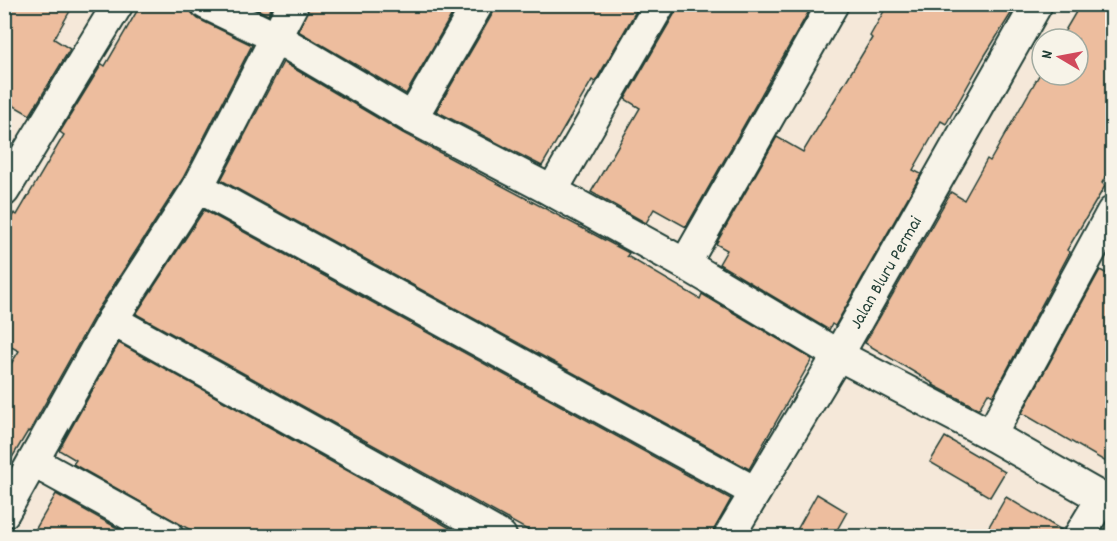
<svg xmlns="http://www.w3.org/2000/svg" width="1117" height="541" font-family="Dekko,sans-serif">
  <rect width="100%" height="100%" fill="#f5e8d9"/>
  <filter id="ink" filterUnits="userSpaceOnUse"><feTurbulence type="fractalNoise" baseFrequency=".0167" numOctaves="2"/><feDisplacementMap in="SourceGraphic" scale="12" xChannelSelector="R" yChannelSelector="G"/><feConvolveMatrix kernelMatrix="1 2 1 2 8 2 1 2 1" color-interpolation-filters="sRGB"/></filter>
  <g filter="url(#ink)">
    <g fill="#edbd9e" stroke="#1f3d34" stroke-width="1.5">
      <polygon points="4,4 74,4 54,39 70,49 30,115 4,100"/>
      <polygon points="141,4 189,4 192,13 198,19 252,45 183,178 97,311 29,432 28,431 4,471 4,375 19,351 4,343 4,230 14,213 17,215 64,135 60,132 100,67 102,64 105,66"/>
      <polygon points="247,4 273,4 268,15"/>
      <polygon points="310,4 458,4 406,94 298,31"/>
      <polygon points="495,4 640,4 595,82 592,80 542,166 436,111 493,13"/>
      <polygon points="677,4 813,4 686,227 654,209 646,223 591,192 640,108 625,99 675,13"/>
      <polygon points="888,4 1017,4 984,57 946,124 941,121 913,170 921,174 835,326 832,324 829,330 719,264 727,250 716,244 777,137 803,152 872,38 870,36"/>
      <polygon points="1113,4 1113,164 1102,183 1105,186 1067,250 1070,252 993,396 988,393 979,409 933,385 934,384 865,343 951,192 964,200 987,159 990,161 1042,70 1042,75 1078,75 1078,39 1060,39 1080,5"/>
      <polygon points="283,62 403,133 629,253 627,256 700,299 702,294 812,359 749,469 221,180"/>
      <polygon points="204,210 731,499 710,537 540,537 136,314"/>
      <polygon points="1100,270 1113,277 1113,466 1022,413"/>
      <polygon points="119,343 466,537 203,537 73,464 76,460 59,450"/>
      <polygon points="945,437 1005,472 990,497 930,462"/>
      <polygon points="56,494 121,530 117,537 31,537"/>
      <polygon points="817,494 847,512 833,537 793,537"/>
      <polygon points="1006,497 1063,531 1062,537 983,537"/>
    </g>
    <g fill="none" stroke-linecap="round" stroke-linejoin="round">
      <g stroke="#1f3d34" stroke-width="34">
        <g id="minor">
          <polyline points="206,4 275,37 412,118 552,191 685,264 838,355 991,435 1112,504"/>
          <polyline points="412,118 478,4"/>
          <polyline points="198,187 755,492"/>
          <polyline points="4,191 118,4"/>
          <polyline points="552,191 660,4"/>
          <polyline points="685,264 833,4"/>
          <polyline points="112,320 501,536"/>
          <polyline points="991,435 1112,212"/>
          <polyline points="34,462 168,536"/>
          <polyline points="4,513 112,320 198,187 293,4"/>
          <polyline points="729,536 838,355 1037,4"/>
          <polyline points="1079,536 1102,498"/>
        </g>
      </g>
      <use href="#minor" stroke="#f7f3e8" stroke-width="30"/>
    </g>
  </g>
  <g text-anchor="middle" stroke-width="6" stroke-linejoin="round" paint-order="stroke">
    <g font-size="18" fill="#1f3d34" stroke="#f7f3e8">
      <text transform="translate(885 272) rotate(-60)" y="6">Jalan Bluru Permai</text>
    </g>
  </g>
  <rect width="1117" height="541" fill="none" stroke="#f7f3e8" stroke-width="24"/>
  <rect x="12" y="12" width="1093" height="517" fill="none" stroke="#1f3d34" stroke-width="2" filter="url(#ink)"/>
  <g transform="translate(1060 57) rotate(280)"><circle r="28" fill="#f7f3e8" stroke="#a1aaa0" stroke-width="1.5"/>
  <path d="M0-4.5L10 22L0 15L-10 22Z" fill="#d1495b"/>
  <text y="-9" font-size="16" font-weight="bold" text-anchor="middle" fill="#1f3d34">N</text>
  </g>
</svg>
